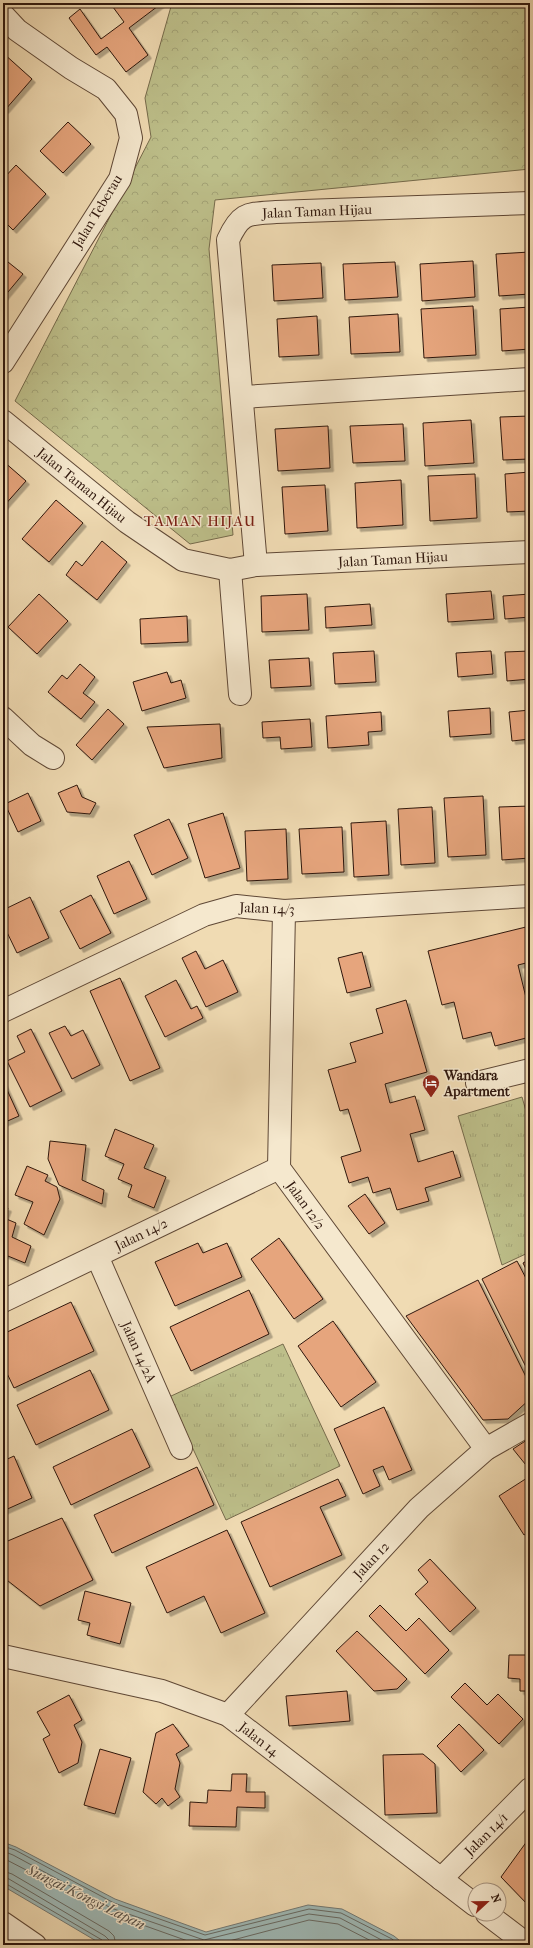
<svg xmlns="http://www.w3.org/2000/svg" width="533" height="1948" font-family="'IM FELL French Canon',serif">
  <defs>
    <pattern id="grass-tufts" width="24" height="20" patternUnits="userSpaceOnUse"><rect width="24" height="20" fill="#bdbf8a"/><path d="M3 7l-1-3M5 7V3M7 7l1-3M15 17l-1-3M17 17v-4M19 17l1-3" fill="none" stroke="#a3a376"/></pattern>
    <pattern id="forest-crowns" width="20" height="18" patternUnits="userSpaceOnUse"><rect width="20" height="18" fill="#bdbf8a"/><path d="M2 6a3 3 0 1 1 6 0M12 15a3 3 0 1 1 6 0" fill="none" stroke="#a3a376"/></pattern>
    <filter id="shadow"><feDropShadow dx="3.5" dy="3.5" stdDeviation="0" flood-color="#0004"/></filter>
  </defs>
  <rect width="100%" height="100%" fill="#f0dbb3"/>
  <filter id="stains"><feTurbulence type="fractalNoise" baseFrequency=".005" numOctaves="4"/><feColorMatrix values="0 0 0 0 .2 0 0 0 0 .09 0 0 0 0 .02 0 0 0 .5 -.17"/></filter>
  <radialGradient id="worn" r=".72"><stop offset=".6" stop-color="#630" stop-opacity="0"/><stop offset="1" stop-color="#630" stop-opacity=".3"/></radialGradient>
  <g fill="url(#grass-tufts)" stroke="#766b4c">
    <polygon points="522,1097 530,1125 530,1252 502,1265 458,1116"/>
    <polygon points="283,1344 340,1466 226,1520 169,1397"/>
  </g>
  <polygon fill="url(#forest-crowns)" stroke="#766b4c" points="172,3 530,3 530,169 215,200 209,249 233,535 190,544 15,401 151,137 145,98"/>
  <polygon fill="#9eb9b7" stroke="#727873" points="3,1842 16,1847 115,1899 206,1932 308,1905 342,1909 394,1936 405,1945 103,1945 3,1886"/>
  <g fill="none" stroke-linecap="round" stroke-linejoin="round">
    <g stroke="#666862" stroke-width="1">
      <polyline points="3,1846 15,1850 114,1903 205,1935 309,1909 341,1913 392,1939 399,1945"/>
      <polyline points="3,1851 13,1855 111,1908 204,1940 309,1914 340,1918 391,1945"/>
      <polyline points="3,1858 109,1913 199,1945"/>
      <polyline points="3,1871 12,1874 109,1931 114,1936 116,1945"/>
      <polyline points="3,1877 9,1879 105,1936 109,1940 110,1945"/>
      <polyline points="3,1882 102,1940 105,1945"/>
      <polyline points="214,1945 309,1920 338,1924 379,1945"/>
    </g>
  </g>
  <g fill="#e6a57d" stroke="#2f170d" filter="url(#shadow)">
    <polygon points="110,3 162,3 129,28 148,55 126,72 107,47 96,55 69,18 80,9 101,39 124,22"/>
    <polygon points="3,53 32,79 5,110 3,109"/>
    <polygon points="68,122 91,144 63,173 40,151"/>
    <polygon points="16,165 46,194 13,230 3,220 3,179"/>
    <polygon points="530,252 530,294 499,296 496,254"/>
    <polygon points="3,258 23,274 3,298"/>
    <polygon points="473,261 475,297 422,301 420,264"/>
    <polygon points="395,262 398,297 345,300 343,264"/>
    <polygon points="321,263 323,298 274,301 272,265"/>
    <polygon points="473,306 476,355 424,358 421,309"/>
    <polygon points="530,307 530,349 502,351 500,309"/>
    <polygon points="398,314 400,352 351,354 349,317"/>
    <polygon points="317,316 319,355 279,357 277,319"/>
    <polygon points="530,416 530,459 503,460 500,417"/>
    <polygon points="471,420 474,463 425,466 423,423"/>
    <polygon points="403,424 405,461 353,463 350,426"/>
    <polygon points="328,426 330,468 278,471 275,429"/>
    <polygon points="3,461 26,481 3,507"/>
    <polygon points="530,472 530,511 507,512 505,474"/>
    <polygon points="475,474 477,518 430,521 428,476"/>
    <polygon points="401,480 403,525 357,528 355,483"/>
    <polygon points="325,485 328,531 285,534 282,487"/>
    <polygon points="56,500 83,523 49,562 22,539"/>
    <polygon points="102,541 127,562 97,600 66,575 76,561 82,566"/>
    <polygon points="491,591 494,619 448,622 446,594"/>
    <polygon points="39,594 68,621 37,654 8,627"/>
    <polygon points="307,594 309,630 262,632 261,596"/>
    <polygon points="530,594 530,617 505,619 503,596"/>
    <polygon points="370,604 372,625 326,628 325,607"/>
    <polygon points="187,616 188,642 141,644 140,619"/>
    <polygon points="374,651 376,682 335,684 333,653"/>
    <polygon points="491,651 493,674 458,677 456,653"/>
    <polygon points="530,651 530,679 507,681 505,652"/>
    <polygon points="309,658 311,686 271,688 269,660"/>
    <polygon points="80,664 95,677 83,693 95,702 81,719 48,692 62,675 67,679"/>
    <polygon points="167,672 171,683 181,680 186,698 142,711 133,682"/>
    <polygon points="490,708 491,734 450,737 448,711"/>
    <polygon points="108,709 124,724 92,760 76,745"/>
    <polygon points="530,710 530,739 512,741 509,712"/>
    <polygon points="381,712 382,731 368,732 369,745 328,748 326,716"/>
    <polygon points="310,719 312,747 281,749 280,737 263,738 262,722"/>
    <polygon points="220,724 222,758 164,768 147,727"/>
    <polygon points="77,785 82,797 96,803 90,814 67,812 58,793"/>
    <polygon points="28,793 41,821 18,832 5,804"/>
    <polygon points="483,796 486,855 448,857 444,798"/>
    <polygon points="530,806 530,858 502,860 499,807"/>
    <polygon points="432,807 435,863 401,865 398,809"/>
    <polygon points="223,813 240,868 205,878 188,824"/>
    <polygon points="169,819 188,858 152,875 134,835"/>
    <polygon points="386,821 389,875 354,877 351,823"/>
    <polygon points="342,827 344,872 302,874 299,829"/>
    <polygon points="286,829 288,879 247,881 245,831"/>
    <polygon points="129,861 147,899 114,914 97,876"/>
    <polygon points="91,895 111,933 80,949 60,911"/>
    <polygon points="30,897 49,938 17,953 3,924 3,910"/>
    <polygon points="530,926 530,962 518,965 530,1014 530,1037 495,1046 491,1032 463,1039 454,1002 442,1005 428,951"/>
    <polygon points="196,951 205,969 223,960 238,992 206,1007 182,958"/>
    <polygon points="362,952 371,987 347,993 338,958"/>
    <polygon points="120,978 160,1068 130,1081 90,991"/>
    <polygon points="176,980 191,1009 197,1006 203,1018 165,1037 145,996"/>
    <polygon points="406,1000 427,1072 385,1084 390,1103 415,1096 425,1130 410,1134 418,1162 453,1151 461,1177 425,1188 429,1201 397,1210 390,1188 373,1193 368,1177 349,1183 341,1157 361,1151 348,1109 340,1111 328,1070 356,1062 350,1043 383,1033 376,1009"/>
    <polygon points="65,1026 71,1036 83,1030 100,1065 72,1079 49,1033"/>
    <polygon points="31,1029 62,1091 30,1107 7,1061 25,1052 17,1036"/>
    <polygon points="3,1081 19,1116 3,1123"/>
    <polygon points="115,1129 154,1145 144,1168 166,1177 154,1208 128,1197 132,1185 118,1179 124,1164 105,1156"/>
    <polygon points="50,1141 86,1145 82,1180 104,1190 102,1204 59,1185 48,1159"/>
    <polygon points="27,1166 48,1175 45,1181 57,1187 60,1199 44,1235 24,1224 33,1202 15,1195"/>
    <polygon points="365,1194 385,1223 369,1234 348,1206"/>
    <polygon points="3,1206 8,1208 4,1218 16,1223 12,1237 31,1246 25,1263 3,1254"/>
    <polygon points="279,1238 323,1299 294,1319 251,1259"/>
    <polygon points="198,1243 203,1253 227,1243 242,1277 175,1306 155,1262"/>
    <polygon points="530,1259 530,1277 523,1263"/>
    <polygon points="517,1261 530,1286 530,1375 482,1279"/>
    <polygon points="478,1280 530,1385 530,1399 508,1419 483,1420 406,1316"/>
    <polygon points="249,1290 269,1334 191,1371 170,1327"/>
    <polygon points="71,1302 94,1351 14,1388 3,1365 3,1334"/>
    <polygon points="333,1321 376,1382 341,1407 298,1346"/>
    <polygon points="90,1370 109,1410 36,1445 17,1405"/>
    <polygon points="384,1407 412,1470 389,1480 383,1466 373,1470 380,1486 363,1494 334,1429"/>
    <polygon points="132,1429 150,1467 71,1505 53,1467"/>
    <polygon points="530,1438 530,1470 513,1449"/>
    <polygon points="14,1456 32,1498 3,1511 3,1461"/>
    <polygon points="197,1467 214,1505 112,1553 94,1515"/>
    <polygon points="527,1478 530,1482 530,1531 524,1535 499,1496"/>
    <polygon points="338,1479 346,1496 320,1507 342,1555 270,1587 241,1522"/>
    <polygon points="62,1518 93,1580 40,1606 3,1577 3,1543"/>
    <polygon points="227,1530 265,1613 221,1633 204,1596 167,1613 146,1567"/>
    <polygon points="430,1559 476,1608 450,1632 415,1594 428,1582 418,1570"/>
    <polygon points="85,1591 131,1603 120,1644 87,1635 90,1623 78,1620"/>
    <polygon points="380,1605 406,1631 419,1618 449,1650 425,1674 369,1616"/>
    <polygon points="357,1631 407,1679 397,1689 374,1691 336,1651"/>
    <polygon points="509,1655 530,1655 530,1691 520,1691 520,1679 508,1678"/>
    <polygon points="465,1683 487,1705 498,1694 523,1719 499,1744 451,1697"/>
    <polygon points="347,1691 350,1721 289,1726 286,1696"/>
    <polygon points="69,1695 82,1720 74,1725 82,1742 78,1763 59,1773 43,1739 50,1735 37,1712"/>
    <polygon points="173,1724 189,1746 176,1754 180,1763 175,1789 180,1797 168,1806 162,1798 156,1804 143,1792 156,1733"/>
    <polygon points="459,1724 484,1750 461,1772 437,1746"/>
    <polygon points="100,1749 131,1758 115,1814 84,1805"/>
    <polygon points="423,1754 435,1764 437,1813 385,1815 383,1755"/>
    <polygon points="232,1774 247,1774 246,1792 265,1792 265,1808 237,1807 236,1827 189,1826 190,1802 207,1803 208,1790 231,1791"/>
    <polygon points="530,1837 530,1907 501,1877"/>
    <polygon points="3,1935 11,1940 8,1945 3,1945"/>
  </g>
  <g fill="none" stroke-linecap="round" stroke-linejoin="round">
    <g stroke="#5f4836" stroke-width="24">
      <g id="minor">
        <polyline points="3,15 17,30 71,68 106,89 126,114 131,138 120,179 3,362"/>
        <polyline points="243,397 530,379"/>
        <polyline points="3,421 127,522 183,560 230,570 256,565 530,552"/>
        <path d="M 256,565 L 228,240 C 241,212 247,214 276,212 L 530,203"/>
        <polyline points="230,570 240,694"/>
        <polyline points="3,718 32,745 53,758"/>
        <polyline points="284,911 279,1168 486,1449"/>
        <polyline points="3,1011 204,915 236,906 284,911 530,896"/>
        <polyline points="477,1083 530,1070"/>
        <polyline points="97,1256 181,1448"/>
        <polyline points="3,1301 279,1168"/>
        <polyline points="3,1656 162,1691 228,1715 475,1905"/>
        <polyline points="228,1715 419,1508 486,1449 530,1424"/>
        <polyline points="441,1879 530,1789"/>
        <polyline points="487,1914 528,1945"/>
        <polyline points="3,1923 35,1945"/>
      </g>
    </g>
    <use href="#minor" stroke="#f5e8ce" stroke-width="22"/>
  </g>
  <defs>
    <g id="hotel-pin" transform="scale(0.9)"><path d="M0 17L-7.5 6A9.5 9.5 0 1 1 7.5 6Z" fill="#8f2418" stroke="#f5e8ce"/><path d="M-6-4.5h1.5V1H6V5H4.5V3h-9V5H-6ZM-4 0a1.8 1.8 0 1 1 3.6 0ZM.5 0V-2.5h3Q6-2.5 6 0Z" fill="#fff"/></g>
  </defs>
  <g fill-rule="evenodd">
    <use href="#hotel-pin" x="431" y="1083"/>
  </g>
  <g text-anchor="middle" stroke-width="3" stroke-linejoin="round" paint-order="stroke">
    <g font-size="14" fill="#2f170d" stroke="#f5e8ce">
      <text transform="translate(97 211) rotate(-59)" y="5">Jalan Teberau</text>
      <text transform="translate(317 211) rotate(-2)" y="5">Jalan Taman Hijau</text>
      <text transform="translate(82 485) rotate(39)" y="5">Jalan Taman Hijau</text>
      <text transform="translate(393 559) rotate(-3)" y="5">Jalan Taman Hijau</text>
      <text transform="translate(267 908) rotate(2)" y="5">Jalan 14/3</text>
      <text transform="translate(306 1205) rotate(54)" y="5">Jalan 12/2</text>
      <text transform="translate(141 1234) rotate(-26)" y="5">Jalan 14/2</text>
      <text transform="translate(139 1352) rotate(66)" y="5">Jalan 14/2A</text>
      <text transform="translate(371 1560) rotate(-47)" y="5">Jalan 12</text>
      <text transform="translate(259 1739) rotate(38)" y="5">Jalan 14</text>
      <text transform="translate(486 1834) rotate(-45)" y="5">Jalan 14/1</text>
    </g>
    <g font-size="14" font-weight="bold" fill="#2f170d" stroke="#f5e8ce" text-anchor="start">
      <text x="444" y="1080">Wandara<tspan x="444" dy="16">Apartment</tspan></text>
    </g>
    <g font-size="15" letter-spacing="1" fill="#7a1f14" stroke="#f5e8ce">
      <text x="200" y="526">TAMAN HIJAU</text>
    </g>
    <g font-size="15" font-style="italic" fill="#565048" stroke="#f5e8ce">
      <text transform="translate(86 1897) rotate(26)" y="5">Sungai Kongsi Lapan</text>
    </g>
  </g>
  <rect width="533" height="1948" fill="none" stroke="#f0dbb3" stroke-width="16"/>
  <rect x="4" y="4" width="525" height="1940" fill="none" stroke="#2f170d" stroke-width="2"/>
  <rect x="8" y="8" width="517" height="1932" fill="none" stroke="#2f170d"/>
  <g transform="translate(487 1902) rotate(68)"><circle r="19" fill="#f5e8ce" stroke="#a69481"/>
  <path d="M0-3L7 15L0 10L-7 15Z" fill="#8f2418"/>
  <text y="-6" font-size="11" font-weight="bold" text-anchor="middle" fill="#2f170d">N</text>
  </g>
  <rect width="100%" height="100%" filter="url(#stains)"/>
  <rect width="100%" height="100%" fill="url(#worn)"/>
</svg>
